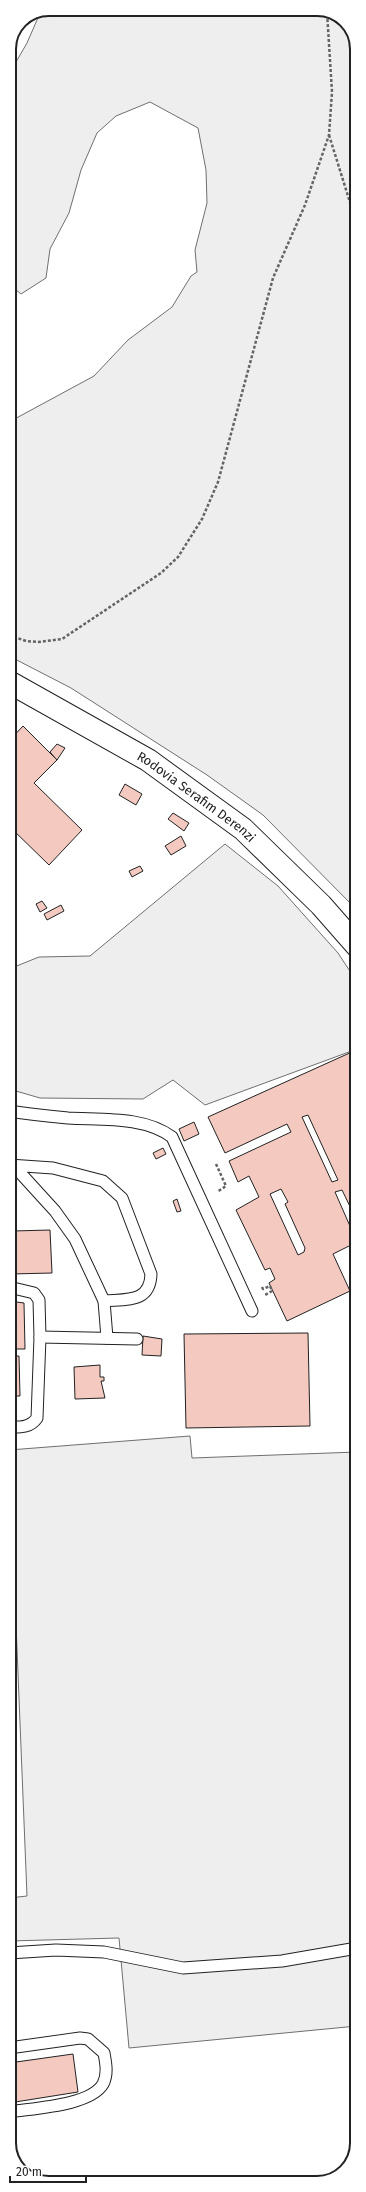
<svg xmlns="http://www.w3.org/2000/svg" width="366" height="2192" font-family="'Fira Sans',sans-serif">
  <rect width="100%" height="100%" fill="#fff"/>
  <g fill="#eee" stroke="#6f6f6f">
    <polygon points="49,9 322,9 345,21 357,44 357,910 263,815 207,775 71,688 9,656 9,422 94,376 128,340 172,307 191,276 197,272 195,250 207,203 206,170 198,128 150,102 116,116 97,133 81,170 69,213 50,249 46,278 21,294 9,284 9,74 27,43 40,13"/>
    <polygon points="225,844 278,886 338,953 357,982 357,1049 205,1105 173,1080 143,1099 40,1098 9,1089 9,969 39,957 90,956"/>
    <polygon points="190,1436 192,1458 357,1452 357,2026 129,2048 119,1938 9,1941 9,1898 27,1896 9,1450"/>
  </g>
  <g fill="#f3c9c0" stroke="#222" fill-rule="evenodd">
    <polygon points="23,726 57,760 34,783 82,830 49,865 9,826 9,741"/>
    <polygon points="13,728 16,732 11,737 9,732"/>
    <polygon points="57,744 65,748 57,760 50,752"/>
    <polygon points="125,784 142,794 136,805 119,795"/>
    <polygon points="173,813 189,823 184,831 168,819"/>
    <polygon points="181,836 186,846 171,855 165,846"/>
    <polygon points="140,866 143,871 132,877 129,871"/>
    <polygon points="42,901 47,908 40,912 36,904"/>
    <polygon points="61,905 64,911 47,920 44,914"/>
    <path d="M 354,1051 L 357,1057 L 357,1221 L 342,1190 L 335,1192 L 357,1242 L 333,1254 L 350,1291 L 287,1321 L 269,1283 L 275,1279 L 270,1268 L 265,1270 L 236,1210 L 259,1197 L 249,1176 L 238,1182 L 229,1161 L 291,1132 L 287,1124 L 225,1153 L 208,1117 ZM 308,1115 L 338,1180 L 332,1182 L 302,1117 ZM 281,1189 L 288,1202 L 285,1204 L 305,1248 L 304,1252 L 298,1255 L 270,1194 Z"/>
    <polygon points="194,1122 199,1134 184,1141 179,1129"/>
    <polygon points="163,1148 166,1154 156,1159 153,1153"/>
    <polygon points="177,1199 181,1211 177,1212 173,1201"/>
    <polygon points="9,1227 13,1227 13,1231 50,1230 52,1273 11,1274"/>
    <polygon points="9,1301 24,1303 25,1349 9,1349"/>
    <polygon points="308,1333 310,1426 186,1428 184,1334"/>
    <polygon points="143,1336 162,1339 161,1356 142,1355"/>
    <polygon points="9,1356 19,1356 20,1396 9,1396"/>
    <polygon points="100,1365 100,1377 104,1377 104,1381 101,1381 105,1398 75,1399 74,1367"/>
    <polygon points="11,1984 13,1996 9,1996 9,1985"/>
    <polygon points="14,2003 16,2017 9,2018 9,2004"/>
    <polygon points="73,2054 78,2092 9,2103 9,2063"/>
  </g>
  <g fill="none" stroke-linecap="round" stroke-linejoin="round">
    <g stroke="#222" stroke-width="13">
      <g id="lane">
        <polyline points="9,913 10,913"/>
        <path d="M 9,1111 C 29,1114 48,1116 68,1118 C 101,1120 144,1116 172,1137 L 252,1311"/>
        <path d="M 9,1165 L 53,1168 L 103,1181 L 122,1198 L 151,1274 C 150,1303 127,1299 104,1301 L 75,1239 L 55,1211 L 14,1166"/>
        <path d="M 9,1287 L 34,1293 L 39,1300 L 40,1337 L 37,1418 C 30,1428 20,1427 9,1427"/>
        <polyline points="104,1301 107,1338"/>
        <polyline points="40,1337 137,1339"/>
        <polyline points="9,1953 56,1950 104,1952 183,1968 282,1961 357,1948"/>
        <path d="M 9,2048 L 80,2038 L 88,2039 L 104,2053 C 106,2064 108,2074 103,2084 C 90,2106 33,2108 9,2112"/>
      </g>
    </g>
    <g stroke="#222" stroke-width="24">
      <g id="secondary">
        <path id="s1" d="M 9,682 L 148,760 L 243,829 L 321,905 L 357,946"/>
      </g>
    </g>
    <g stroke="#646464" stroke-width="2.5" stroke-dasharray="3 2" stroke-linecap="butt">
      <polyline points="329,135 357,225"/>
      <polyline points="9,635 26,641 38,642 62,639 161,573 178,557 202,519 218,482 273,278 305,205 329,135 332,92 327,12"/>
      <polyline points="216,1164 226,1186 217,1192"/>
      <polyline points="262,1287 263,1289 270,1286 272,1291 265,1295"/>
    </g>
    <use href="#lane" stroke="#fff" stroke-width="11"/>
    <use href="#secondary" stroke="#fff" stroke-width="22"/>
  </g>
  <g text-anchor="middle" stroke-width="3" stroke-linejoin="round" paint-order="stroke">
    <g font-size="13" fill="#222" stroke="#fff">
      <text dy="5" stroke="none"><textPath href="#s1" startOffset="220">Rodovia Serafim Derenzi</textPath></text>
    </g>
  </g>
  <path d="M0 0H366V2192H0ZM49 16H317A33 33 0 0 1 350 49V2143A33 33 0 0 1 317 2176H49A33 33 0 0 1 16 2143V49A33 33 0 0 1 49 16Z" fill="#fff" fill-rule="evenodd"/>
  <path fill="none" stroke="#222" stroke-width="2" d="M49 16H317A33 33 0 0 1 350 49V2143A33 33 0 0 1 317 2176H49A33 33 0 0 1 16 2143V49A33 33 0 0 1 49 16Z"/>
  <path d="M10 2176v6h76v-6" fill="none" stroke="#222222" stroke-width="2"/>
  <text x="16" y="2176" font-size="12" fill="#222222" stroke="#ffffff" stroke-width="3" paint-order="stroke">20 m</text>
</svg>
